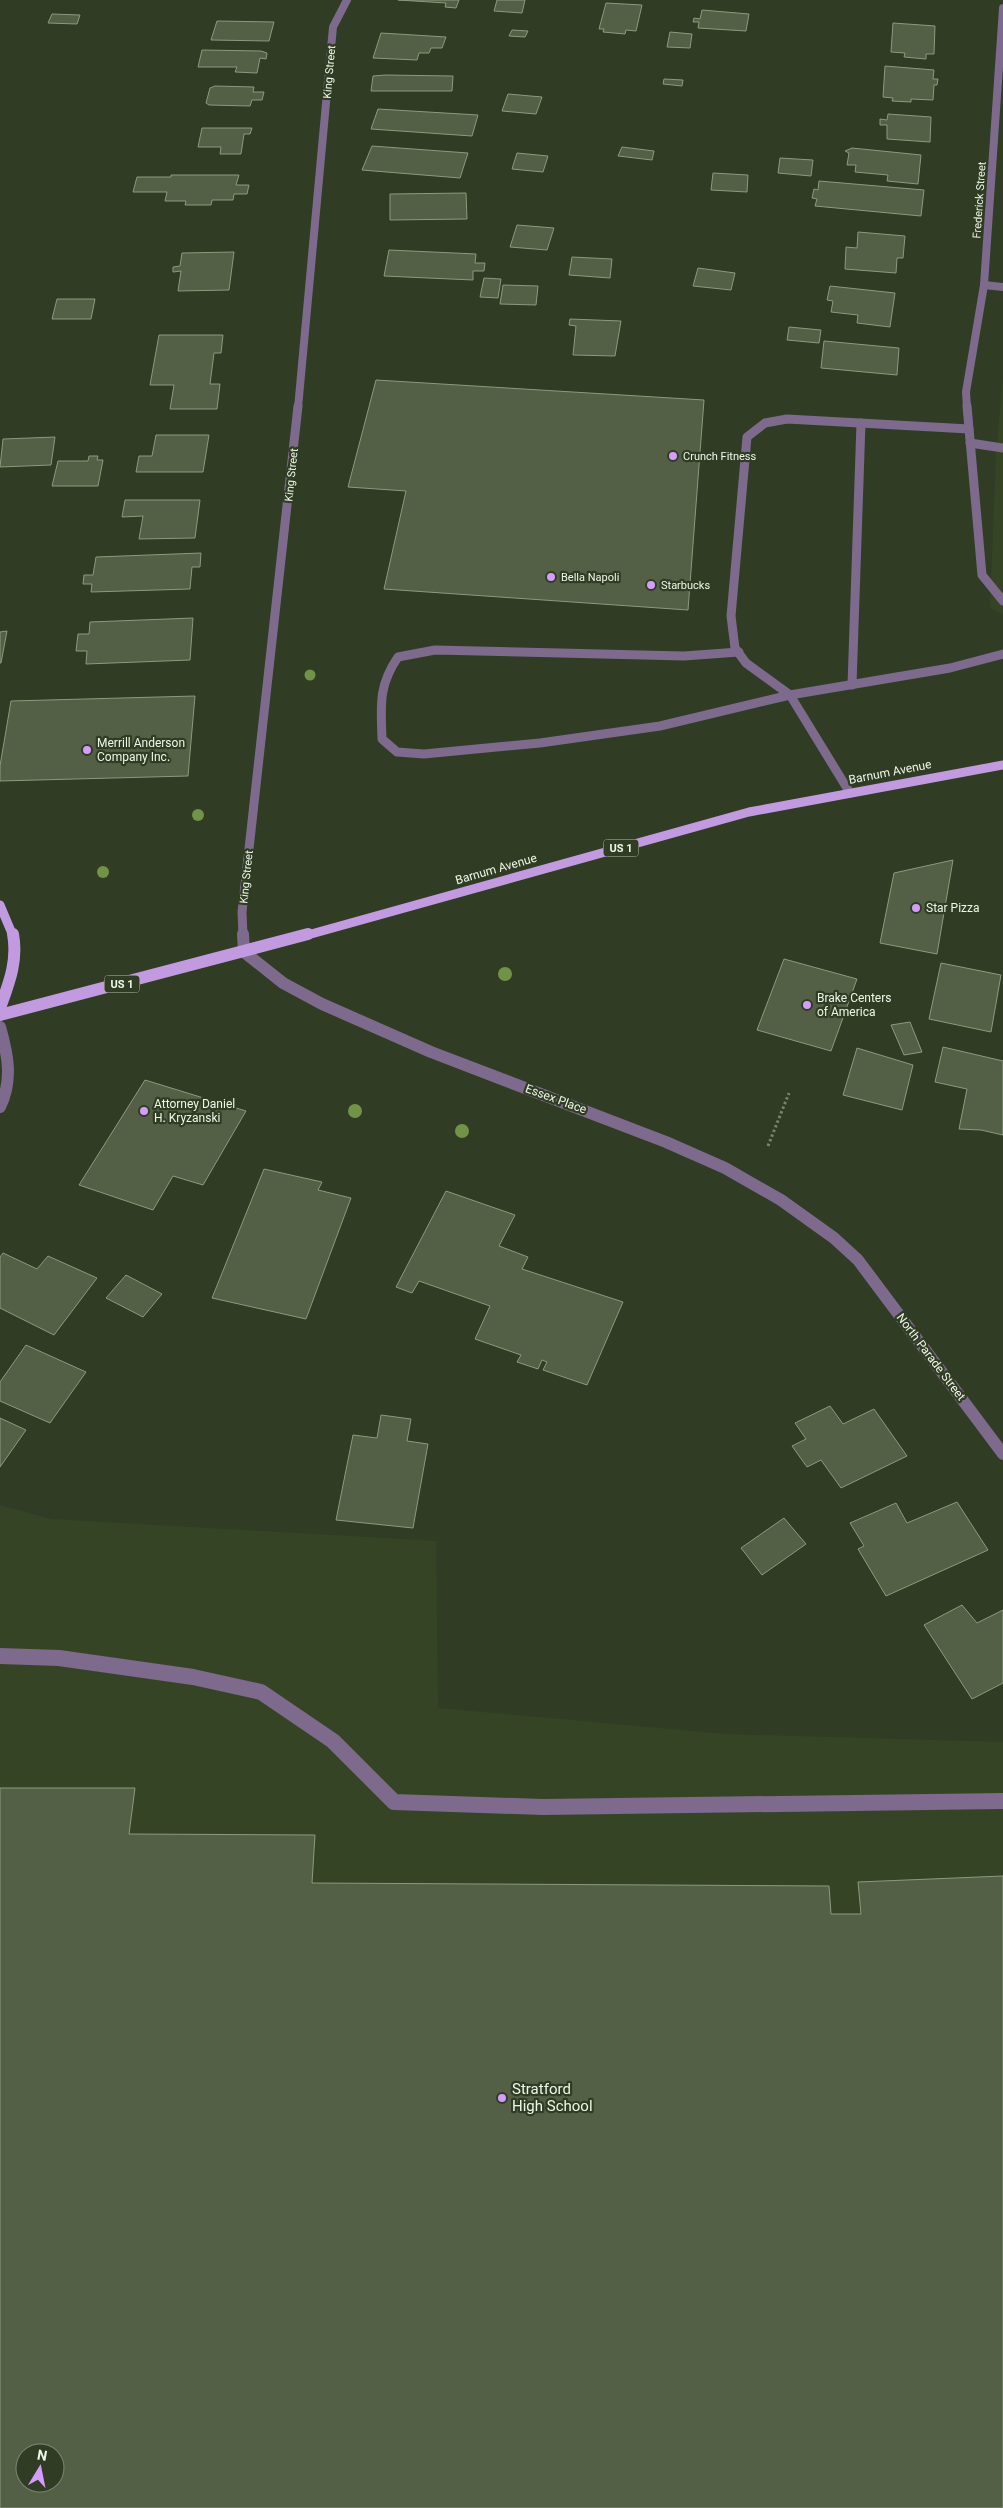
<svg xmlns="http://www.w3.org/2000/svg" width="1003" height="2508" font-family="Roboto,sans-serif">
  <rect width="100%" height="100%" fill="#303c24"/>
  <g fill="#354425" fill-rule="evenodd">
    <polygon points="1003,377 1003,614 990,608 996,454"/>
    <path d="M 0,1505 L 51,1519 L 436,1541 L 438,1708 L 724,1734 L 1003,1742 L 1003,2508 L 0,2508 ZM 25,2453 L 55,2453 L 55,2483 L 25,2483 Z"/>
  </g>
  <g fill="#536046" stroke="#8c9a7e" fill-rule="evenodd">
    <polygon points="398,0 459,0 456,8 445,7 446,3"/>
    <polygon points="497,0 525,0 522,13 494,11"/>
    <polygon points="606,3 642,5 636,31 626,30 625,34 603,32 604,29 599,29"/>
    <polygon points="702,10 749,14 746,31 698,28 699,22 693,22 694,18 700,19"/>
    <polygon points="52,14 80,15 77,24 48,23"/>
    <polygon points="217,21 274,22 269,41 211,40"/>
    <polygon points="893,23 935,26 934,54 926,54 926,59 904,57 905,53 891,52"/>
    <polygon points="512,30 528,31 525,37 509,36"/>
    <polygon points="670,32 692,34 690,48 667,47"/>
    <polygon points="381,33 446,37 442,48 431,48 429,53 419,53 417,60 373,58"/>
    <polygon points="202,50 261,51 267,53 266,59 260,58 257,73 235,72 237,67 198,67"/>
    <polygon points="885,66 934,70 933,79 938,79 937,85 934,85 933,100 911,99 911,102 892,101 893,98 883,97"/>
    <polygon points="385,75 453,76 452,91 371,91 373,76"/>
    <polygon points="664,79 683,80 682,86 663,84"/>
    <polygon points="215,86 254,87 253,92 264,92 262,100 252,100 250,106 209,105 206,103 210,88"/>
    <polygon points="508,94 542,97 536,114 502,111"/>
    <polygon points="378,109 478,115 472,136 371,129"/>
    <polygon points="888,114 931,117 930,142 887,139 887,125 880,125 880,119 887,120"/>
    <polygon points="202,128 252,128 250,134 244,134 241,154 220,154 221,147 198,147"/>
    <polygon points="372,146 468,153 460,178 362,170"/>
    <polygon points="622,147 654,151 652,160 618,156"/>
    <polygon points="852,148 921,155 918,184 887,181 888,175 855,172 856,165 847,165 849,153 845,151"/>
    <polygon points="517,153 548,156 543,172 512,169"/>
    <polygon points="780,158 813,160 811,176 778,173"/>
    <polygon points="713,173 748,175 747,192 711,190"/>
    <polygon points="171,175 239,175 236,185 249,185 247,194 234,194 233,200 212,200 211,205 185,205 186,201 165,201 167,192 133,192 137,177 171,177"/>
    <polygon points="819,181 924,190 921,216 815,206 817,199 812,198 814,189 818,190"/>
    <polygon points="466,193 467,219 390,220 390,194"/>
    <polygon points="517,225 554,228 547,250 510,247"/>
    <polygon points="858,232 905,236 903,258 897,258 896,273 845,269 846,247 857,248"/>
    <polygon points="389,250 476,254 475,263 485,263 484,271 473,271 473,280 384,276"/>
    <polygon points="234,252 229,290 178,291 181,271 173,272 173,267 180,266 182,253"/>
    <polygon points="572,257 612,259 610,278 569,275"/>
    <polygon points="698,268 735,273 731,290 693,286"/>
    <polygon points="484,278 501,279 498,298 480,297"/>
    <polygon points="503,285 538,286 536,305 500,304"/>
    <polygon points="830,286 895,293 890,327 857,323 858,315 831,312 833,301 827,300"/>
    <polygon points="57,299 95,299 91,319 52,319"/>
    <polygon points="570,319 621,321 615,356 573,355 576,326 569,325"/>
    <polygon points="789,327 821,330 819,343 787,340"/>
    <polygon points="159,335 223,335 221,353 214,353 210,384 220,384 217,409 170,409 174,385 150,385"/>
    <polygon points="824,341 899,348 897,375 821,368"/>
    <polygon points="376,380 704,400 688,610 384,589 406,491 348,487"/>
    <polygon points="156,435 209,435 203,472 136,472 139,456 152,456"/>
    <polygon points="55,437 51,465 0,467 3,439"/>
    <polygon points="89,456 98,456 97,460 103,460 98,486 52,486 58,461 88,461"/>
    <polygon points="125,500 200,500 195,538 139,539 143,516 122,517"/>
    <polygon points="201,553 200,567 192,567 190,589 91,592 92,584 83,584 84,575 93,575 96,557"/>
    <polygon points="193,618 190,660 86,664 87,651 76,651 78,634 89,634 90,622"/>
    <polygon points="7,631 1,663 0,663 0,632"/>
    <polygon points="195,696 188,776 0,781 0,766 11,701"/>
    <polygon points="953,860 937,954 880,943 894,873"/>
    <polygon points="784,959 857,979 831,1051 757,1030"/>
    <polygon points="941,963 1001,975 991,1032 929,1019"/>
    <polygon points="910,1022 922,1052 904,1055 891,1025"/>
    <polygon points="943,1047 1003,1061 1003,1135 981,1130 959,1129 967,1089 935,1082"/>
    <polygon points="857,1048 913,1065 902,1110 843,1095"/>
    <polygon points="145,1080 246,1111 203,1185 173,1176 153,1210 79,1185"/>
    <polygon points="264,1169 322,1182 318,1190 351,1198 306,1319 212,1298"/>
    <polygon points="446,1191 515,1215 499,1246 528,1257 522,1269 623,1302 587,1385 543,1370 547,1362 542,1360 538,1369 517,1362 521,1355 475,1339 490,1306 419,1281 412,1293 396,1287"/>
    <polygon points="3,1253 37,1269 48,1256 97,1278 54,1335 0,1308 0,1257"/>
    <polygon points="126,1275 162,1294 143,1317 106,1298"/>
    <polygon points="26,1345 86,1372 50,1423 0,1401 0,1382"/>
    <polygon points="830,1406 843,1424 874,1409 907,1456 841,1488 821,1460 807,1467 792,1446 806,1439 795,1423"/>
    <polygon points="381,1415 411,1419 407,1441 428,1444 413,1528 336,1520 353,1435 377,1438"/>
    <polygon points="0,1418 26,1430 0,1467"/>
    <polygon points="957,1502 988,1550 886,1596 858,1549 864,1546 850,1523 896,1503 907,1523"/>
    <polygon points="784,1518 806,1544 762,1575 741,1548"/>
    <polygon points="962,1605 977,1623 1003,1610 1003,1683 972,1699 924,1625"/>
    <path d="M 0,1788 L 135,1788 L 129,1834 L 315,1835 L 312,1883 L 829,1886 L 831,1914 L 861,1914 L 858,1882 L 1003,1876 L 1003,2508 L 0,2508 ZM 25,2453 L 55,2453 L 55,2483 L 25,2483 Z"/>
  </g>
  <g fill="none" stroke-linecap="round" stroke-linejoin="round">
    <polyline stroke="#78826d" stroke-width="3" stroke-dasharray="2.5 2.5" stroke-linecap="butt" points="768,1146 789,1093"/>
    <g stroke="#7d6a8c" stroke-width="8">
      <polyline points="984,285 1003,287"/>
      <polyline points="298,408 333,27 347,0"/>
      <polyline points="967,408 966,392 984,285 1003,8"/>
    </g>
    <g stroke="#7d6a8c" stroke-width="9">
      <polyline points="967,406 982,575 1003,601"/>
      <polyline points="970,443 1003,448"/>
      <path d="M 739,652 L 684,656 L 435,650 L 398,657 C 378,686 381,706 382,739 L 397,752 L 424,754 L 540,743 L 660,726 L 790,695 L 950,668 L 1003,654"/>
      <polyline points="852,685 861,423"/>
      <polyline points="850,793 790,695 746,663 735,648 731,616 747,437 765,423 787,419 969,429"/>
      <polyline points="243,936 242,912 298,406"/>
    </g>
    <g stroke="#7d6a8c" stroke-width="12">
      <polyline points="243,934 244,952 283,983 322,1004 431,1052 666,1142 725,1168 781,1200 834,1238 858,1260 1003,1454"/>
      <path d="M 0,1027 C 8,1055 13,1080 0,1107"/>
    </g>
    <polyline stroke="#7d6a8c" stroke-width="16" points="0,1656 59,1658 193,1677 261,1692 333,1741 394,1802 543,1807 1003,1801"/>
    <g stroke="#c29ae0" stroke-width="9">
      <polyline points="0,905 13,936"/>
      <polyline points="304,936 749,812 1003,765"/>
    </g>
    <g stroke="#c29ae0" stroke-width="12">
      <path d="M 0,1008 C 9,983 18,961 13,934"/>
      <polyline points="0,1015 308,934"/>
    </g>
  </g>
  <g fill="#719348">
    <circle cx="310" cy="675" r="5.5"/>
    <circle cx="198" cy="815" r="6"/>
    <circle cx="103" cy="872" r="6"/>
    <circle cx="505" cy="974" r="7"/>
    <circle cx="355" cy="1111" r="7"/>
    <circle cx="462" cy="1131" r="7"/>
  </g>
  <g fill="#d49cfc" stroke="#303c24" stroke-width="2">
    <circle cx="673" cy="456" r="5"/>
    <circle cx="551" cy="577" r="5"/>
    <circle cx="651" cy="585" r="5"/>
    <circle cx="87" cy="750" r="5"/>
    <circle cx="916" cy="908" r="5"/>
    <circle cx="807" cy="1005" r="5"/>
    <circle cx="144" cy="1111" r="5"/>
    <circle cx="502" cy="2098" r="5"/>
  </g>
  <g text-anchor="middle" stroke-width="4.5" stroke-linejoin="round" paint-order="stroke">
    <g font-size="11" fill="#eff6e7" stroke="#303c24">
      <text transform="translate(329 72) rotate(-85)" y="4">King Street</text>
      <text transform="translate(979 200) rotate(-86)" y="4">Frederick Street</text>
      <text transform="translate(291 475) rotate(-84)" y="4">King Street</text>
      <text transform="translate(246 877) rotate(-84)" y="4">King Street</text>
    </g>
    <g font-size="11" fill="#eff6e7" stroke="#303c24" text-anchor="start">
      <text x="683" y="460">Crunch Fitness</text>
      <text x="561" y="581">Bella Napoli</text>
      <text x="661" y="589">Starbucks</text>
    </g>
    <g fill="#303c24" stroke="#b6beac" stroke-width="1">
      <rect x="603.5" y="839.5" width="35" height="17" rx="4"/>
      <rect x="104.5" y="975.5" width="35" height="17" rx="4"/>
    </g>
    <g font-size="11" font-weight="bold" fill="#eff6e7">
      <text x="621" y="852">US 1</text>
      <text x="122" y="988">US 1</text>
    </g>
    <g font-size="12" fill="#eff6e7" stroke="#303c24" text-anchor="start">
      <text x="97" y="747">Merrill Anderson<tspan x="97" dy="14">Company Inc.</tspan></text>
      <text x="926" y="912">Star Pizza</text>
      <text x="817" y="1002">Brake Centers<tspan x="817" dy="14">of America</tspan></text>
      <text x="154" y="1108">Attorney Daniel<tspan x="154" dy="14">H. Kryzanski</tspan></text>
    </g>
    <g font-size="12" fill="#eff6e7" stroke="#303c24">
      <text transform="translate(890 772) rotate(-11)" y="4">Barnum Avenue</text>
      <text transform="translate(496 869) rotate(-16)" y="4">Barnum Avenue</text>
      <text transform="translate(556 1099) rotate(20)" y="4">Essex Place</text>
      <text transform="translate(931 1357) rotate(53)" y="4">North Parade Street</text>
    </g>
    <g font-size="15" fill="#eff6e7" stroke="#303c24" text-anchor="start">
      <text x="512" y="2094">Stratford<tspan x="512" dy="17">High School</tspan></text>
    </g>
  </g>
  <g transform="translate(40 2468) rotate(10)"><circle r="24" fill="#303c24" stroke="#7c8672"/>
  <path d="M0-4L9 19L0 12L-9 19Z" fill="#d49cfc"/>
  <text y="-8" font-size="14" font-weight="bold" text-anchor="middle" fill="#eff6e7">N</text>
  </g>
</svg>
